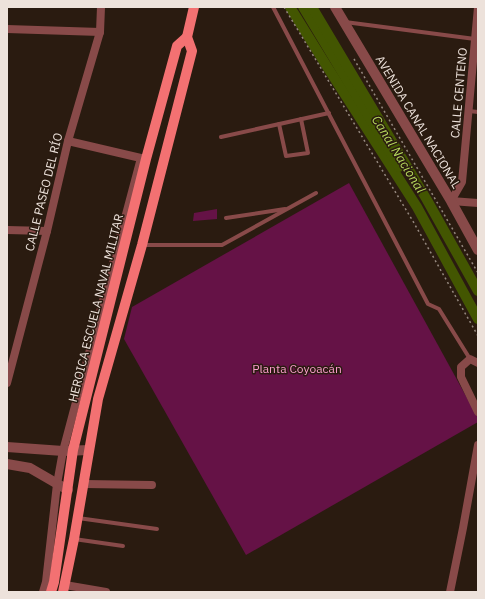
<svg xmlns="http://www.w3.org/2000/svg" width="485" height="599" font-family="'IBM Plex Sans',sans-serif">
  <rect width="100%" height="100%" fill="#2a1b10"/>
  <g fill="#651246">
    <polygon points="349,183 478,418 478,422 246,555 124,339 132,307"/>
    <polygon points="217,209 217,219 193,221 194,213"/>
  </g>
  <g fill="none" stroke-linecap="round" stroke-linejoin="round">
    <g stroke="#435601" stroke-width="10">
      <polyline points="290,7 326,65 417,207 478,319"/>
      <polyline points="303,7 399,167"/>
      <polyline points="312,7 427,200 478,291"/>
    </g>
    <g stroke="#95887f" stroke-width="1.5" stroke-dasharray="2 3" stroke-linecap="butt">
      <polyline points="284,7 414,223 478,336"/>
      <polyline points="354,59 478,273"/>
    </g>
    <g stroke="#884a49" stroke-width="4">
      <polyline points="273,7 428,304 439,309 470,359"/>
      <polyline points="345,22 475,39"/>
      <polyline points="469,111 478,112"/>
      <polyline points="279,124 286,156 308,153 301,119"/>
      <polyline points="221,137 329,113"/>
      <polyline points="226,218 285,209"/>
      <polyline points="143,245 222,245 316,193"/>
      <polyline points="78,518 157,529"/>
      <polyline points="74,539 123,546"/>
    </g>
    <g stroke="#884a49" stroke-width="8">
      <polyline points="478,7 462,182 451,201 478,203"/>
      <polyline points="7,29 100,32"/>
      <polyline points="68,141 145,159"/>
      <polyline points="7,230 47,231"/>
      <polyline points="478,363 470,359 461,367 461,377 478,412"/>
      <polyline points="7,383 47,231 68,141 100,32 101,7"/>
      <polyline points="84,484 152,485"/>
      <polyline points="65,585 106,592"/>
      <polyline points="43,592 46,582 57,484 63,451 141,158"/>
      <polyline points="450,592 463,528 478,445"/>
    </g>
    <g stroke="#884a49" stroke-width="10">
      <polyline points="335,7 451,201 478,250"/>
      <polyline points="7,447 63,451 89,450"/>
      <polyline points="7,464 30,468 68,490"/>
    </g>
    <g stroke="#f37172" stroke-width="10">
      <polyline points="51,592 54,582 73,450 146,159 177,46 187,37"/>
      <polyline points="63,592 74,539 98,399 142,245 192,51 187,37 194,7"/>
    </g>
  </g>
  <g text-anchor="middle" stroke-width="3" stroke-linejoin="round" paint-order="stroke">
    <g font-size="12" fill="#ede2db" stroke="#2a1b10">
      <text transform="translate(459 93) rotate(-85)" y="4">CALLE CENTENO</text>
      <text transform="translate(418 122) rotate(59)" y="4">AVENIDA CANAL NACIONAL</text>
      <text transform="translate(44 192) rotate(-76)" y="4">CALLE PASEO DEL RÍO</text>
      <text transform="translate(96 308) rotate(-76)" y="4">HEROICA ESCUELA NAVAL MILITAR</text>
    </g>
    <g font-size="12" fill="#fd9ecf" stroke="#2a1b10">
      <text x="297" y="373">Planta Coyoacán</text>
    </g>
    <g font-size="13" font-style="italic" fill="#b8dc5e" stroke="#2a1b10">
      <text transform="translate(399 154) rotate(58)" y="5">Canal Nacional</text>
    </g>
  </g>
  <rect width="485" height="599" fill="none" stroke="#ede2db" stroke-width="16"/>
</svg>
